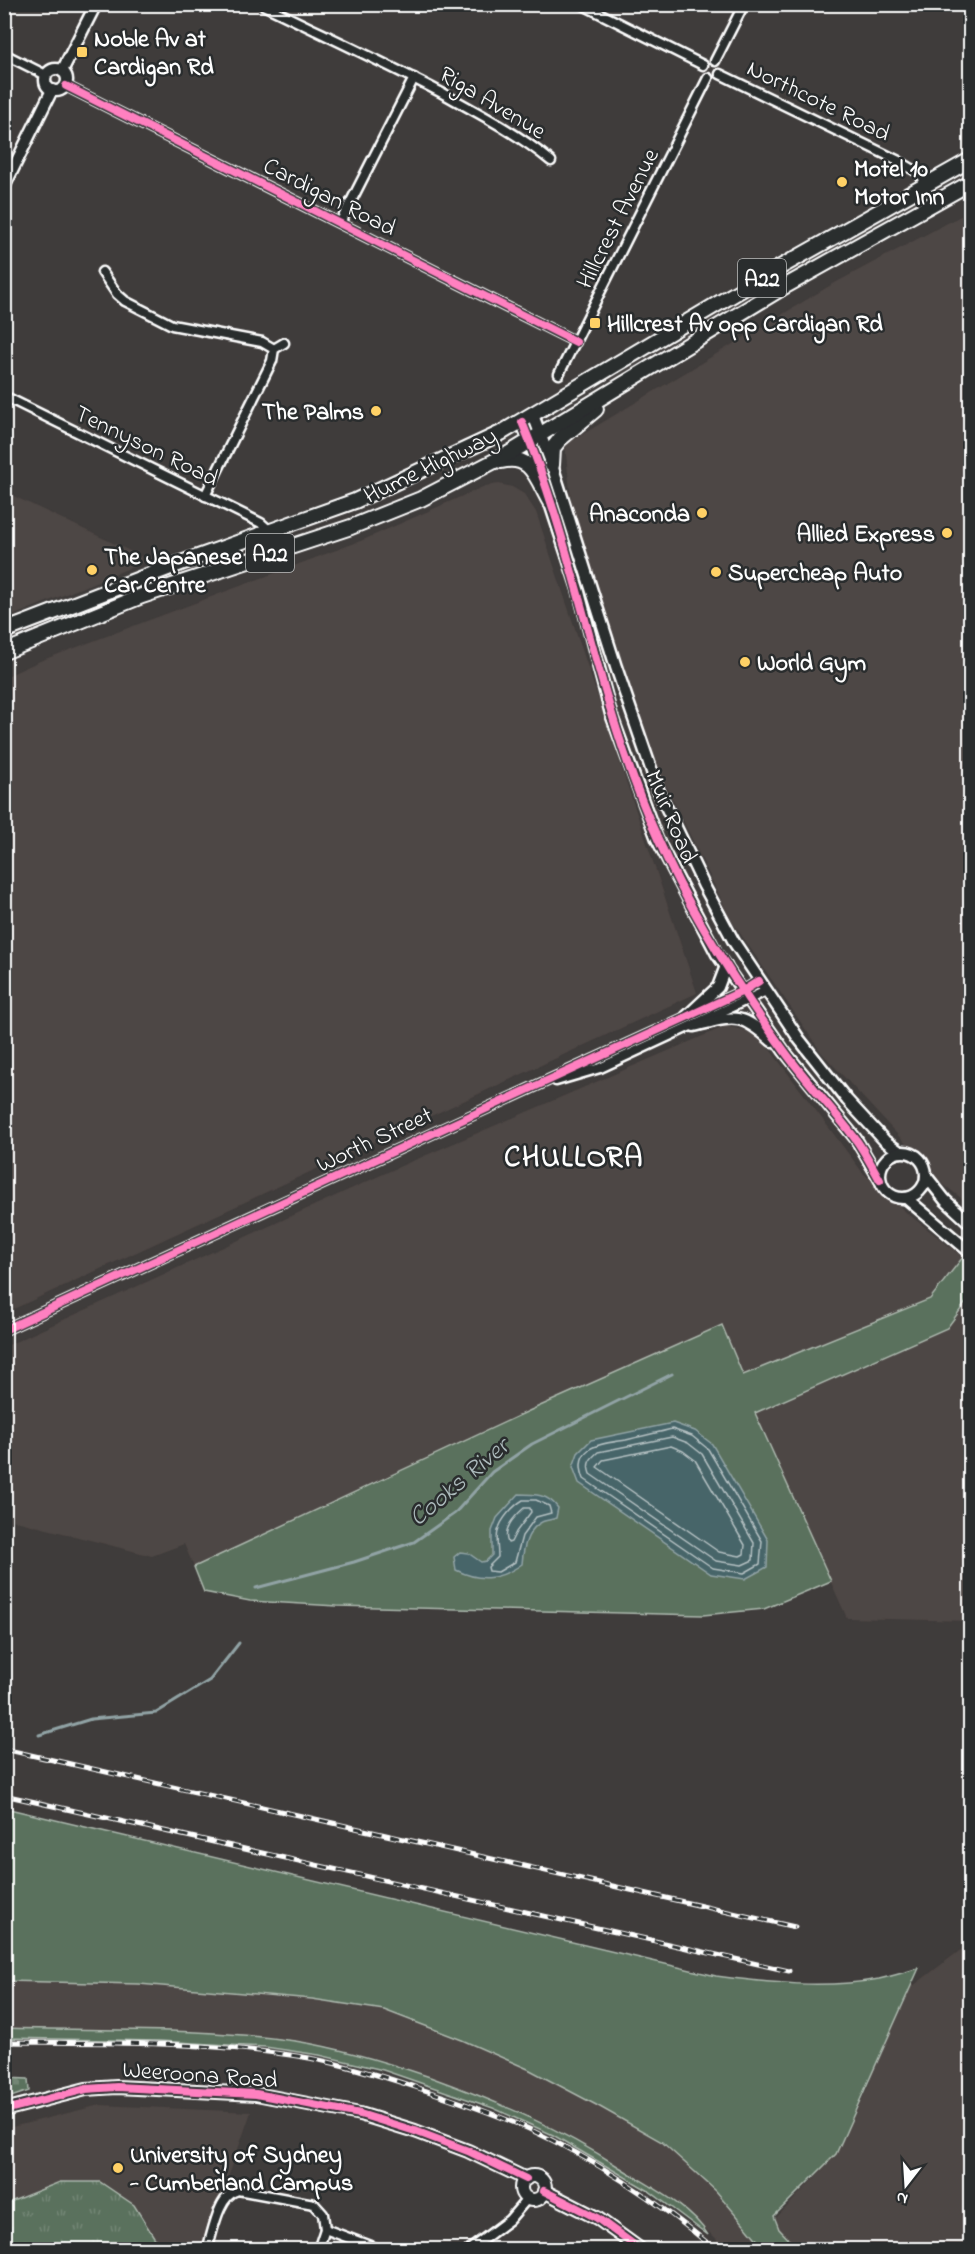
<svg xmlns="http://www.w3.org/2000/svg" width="975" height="2254" font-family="'Indie Flower',sans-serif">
  <defs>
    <pattern id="cemetery-stones" width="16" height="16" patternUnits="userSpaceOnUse" patternTransform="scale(1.5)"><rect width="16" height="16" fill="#5a715d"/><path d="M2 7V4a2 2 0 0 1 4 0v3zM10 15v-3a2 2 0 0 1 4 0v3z" fill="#738675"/></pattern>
    <pattern id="park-tufts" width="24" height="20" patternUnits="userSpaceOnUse" patternTransform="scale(1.5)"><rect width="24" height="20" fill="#5a715d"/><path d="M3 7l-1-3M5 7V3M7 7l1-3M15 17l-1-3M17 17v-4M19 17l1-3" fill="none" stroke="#738675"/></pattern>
  </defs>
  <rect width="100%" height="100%" fill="#3f3c3b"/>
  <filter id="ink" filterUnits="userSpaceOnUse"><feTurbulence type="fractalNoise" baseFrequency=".0167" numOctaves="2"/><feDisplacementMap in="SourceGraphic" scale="12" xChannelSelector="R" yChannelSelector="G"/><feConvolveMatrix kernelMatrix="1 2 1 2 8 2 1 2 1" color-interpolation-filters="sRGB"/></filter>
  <g filter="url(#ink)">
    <g fill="#4e4644">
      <polygon points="970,211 970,1205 943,1184 821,1052 731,920 662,777 627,678 572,510 565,445 831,285"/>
      <polygon points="499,484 512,487 524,494 536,512 697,993 5,1313 5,677 40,661 363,540 485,486"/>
      <polygon points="4,492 5,492 149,560 5,619"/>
      <polygon points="726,1026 744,1030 762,1039 863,1173 907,1213 963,1257 930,1299 743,1376 722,1326 531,1410 194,1567 184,1544 152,1556 12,1520 13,1503 4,1502 4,1347 401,1166"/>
      <polygon points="970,1297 970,1621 847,1618 755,1413 947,1328"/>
      <polygon points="970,1943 970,2249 799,2249 780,2232 776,2218 835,2156 870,2082 877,2013"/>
      <polygon points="5,1981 139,1984 312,1999 384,2010 462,2040 528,2069 600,2107 662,2142 716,2191 765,2249 728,2249 679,2206 608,2160 562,2133 509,2107 393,2064 329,2046 259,2036 210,2033 5,2028"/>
      <polygon points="100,2105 251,2112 203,2249 5,2249 4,2129"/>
    </g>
    <g fill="#5a715d" stroke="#acb8ae" stroke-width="1.5">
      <polygon points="963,1257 970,1263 970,1297 947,1328 755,1413 831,1581 764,1609 703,1615 337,1606 250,1601 204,1592 194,1567 531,1410 722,1325 743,1375 930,1299"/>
      <path d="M 5,1808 L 716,1976 C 770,1983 825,1989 879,1979 C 892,1976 906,1972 919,1968 L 836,2154 L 774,2216 L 779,2229 L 798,2249 L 765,2249 L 716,2191 L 662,2142 L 600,2107 L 528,2069 L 462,2040 L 384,2010 L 312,1999 L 139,1984 L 5,1981 Z"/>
      <path d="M 5,2028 C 101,2031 199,2027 295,2041 C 341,2048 386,2062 430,2077 C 496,2101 560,2128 619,2167 C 646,2184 692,2207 708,2235 L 649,2191 L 553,2135 L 493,2108 L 383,2070 L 319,2055 L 265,2047 L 159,2041 L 5,2038 Z"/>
    </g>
    <polygon fill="url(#cemetery-stones)" stroke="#acb8ae" stroke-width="1.5" points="5,2078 28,2079 29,2091 5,2099"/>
    <polygon fill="url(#park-tufts)" stroke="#acb8ae" stroke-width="1.5" points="60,2182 100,2182 134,2205 159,2245 160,2249 5,2249 5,2204"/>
    <g fill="#476569" stroke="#91a3a5" stroke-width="1.5">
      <polygon points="673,1423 695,1431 712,1444 768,1540 767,1567 745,1579 711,1574 579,1483 573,1467 578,1453 591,1440"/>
      <path d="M 519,1494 C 535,1494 548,1494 558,1508 L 556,1518 C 552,1520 545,1520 542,1522 C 527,1529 523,1550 522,1564 C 500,1580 480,1582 456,1570 L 454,1557 L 460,1552 L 468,1553 L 481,1562 L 486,1561 L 492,1555 L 492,1531 L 497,1518 Z"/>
    </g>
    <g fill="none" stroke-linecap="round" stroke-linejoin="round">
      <g stroke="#b5c1c3" stroke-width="1.5">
        <path d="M 672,1429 L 692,1436 L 708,1449 L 762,1541 L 760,1564 L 744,1573 L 713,1568 L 584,1479 C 571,1445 602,1444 626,1440 C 641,1436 657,1433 672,1429 Z"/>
        <path d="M 672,1437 L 688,1443 L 702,1454 L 754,1543 L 753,1560 L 742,1565 L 716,1561 L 590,1474 C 586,1463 590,1459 598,1452 Z"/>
        <polygon points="671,1446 683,1451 695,1460 745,1545 744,1554 740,1556 719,1552 597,1467 603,1460"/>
        <path d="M 523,1500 L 536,1500 L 549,1506 L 551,1513 L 536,1517 L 522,1536 L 515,1562 L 498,1572 L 489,1571 L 488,1567 L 498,1557 C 498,1549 496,1539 498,1531 C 501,1519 513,1506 523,1500 Z"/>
        <path d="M 524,1508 L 530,1508 L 531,1512 L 516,1532 L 511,1542 L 508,1543 C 502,1529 514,1517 524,1508 Z"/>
      </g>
      <g stroke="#91a3a5" stroke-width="3">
        <polyline points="256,1588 354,1562 414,1542 455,1513 492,1472 532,1444 672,1374"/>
        <polyline points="39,1735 91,1719 156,1713 210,1680 239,1643"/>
      </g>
      <g stroke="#fff" stroke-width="13">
        <g id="minor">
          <path d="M 261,4 C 322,34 383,62 442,93 C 480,114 517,133 551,161"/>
          <polyline points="581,4 703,65"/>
          <polyline points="4,54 46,75"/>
          <polyline points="715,61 744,4"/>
          <polyline points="720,74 897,160 919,173 929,185"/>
          <polyline points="66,86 576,342"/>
          <polyline points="340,223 414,78"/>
          <polyline points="102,272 117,294 125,301 172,325 262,342 274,349"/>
          <polyline points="559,374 708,78"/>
          <polyline points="4,396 261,523 271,532"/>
          <polyline points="205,496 272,361 274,349 284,343"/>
          <polyline points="556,1081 600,1068 766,991"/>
          <polyline points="4,1330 743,991 759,981"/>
          <path d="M 207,2250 C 213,2232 218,2195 238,2190 L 314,2204 L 323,2214 L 325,2229"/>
          <polyline points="318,2250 325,2229 381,2250"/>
          <polyline points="469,2250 509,2220 527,2199"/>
        </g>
      </g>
      <g stroke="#fff" stroke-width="15">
        <g id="tertiary">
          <circle cx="56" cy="80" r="11"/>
          <polyline points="62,71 96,4"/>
          <polyline points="4,187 52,90"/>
          <polyline points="533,415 552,465 616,667 659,792 704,886 734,942 799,1039 847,1100 885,1141 900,1152"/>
          <polyline points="522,422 544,482"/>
          <polyline points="548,497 579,592 611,714 657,839 717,954 784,1051 856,1139 880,1180"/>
          <polyline points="686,1017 718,987 726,966"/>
          <path d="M 694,1026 C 735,1016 740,1012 772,1041"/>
          <circle cx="903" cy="1175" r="23"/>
          <polyline points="926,1176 945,1200 970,1223"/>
          <polyline points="906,1198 970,1252"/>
        </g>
      </g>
      <g stroke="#fff" stroke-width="16">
        <g id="secondary">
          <polyline points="4,2110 86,2089 117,2087 256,2094 360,2114 415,2131 468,2151 526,2179"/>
          <circle cx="533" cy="2188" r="12"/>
          <polyline points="544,2191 597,2218 641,2250"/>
        </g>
      </g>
      <g stroke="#fff" stroke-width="18">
        <g id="trunk">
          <path d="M 501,461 C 532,453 537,480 550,502"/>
          <polyline points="552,465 553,448 560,439 596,409"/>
          <polyline points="4,631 181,563 355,501 501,433 761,278 970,160"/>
          <polyline points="4,652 142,596 351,527 421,499 508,454 782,288 970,183"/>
        </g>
      </g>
      <use href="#minor" stroke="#2a2d2e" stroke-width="8"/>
      <use href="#tertiary" stroke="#2a2d2e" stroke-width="10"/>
      <use href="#secondary" stroke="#2a2d2e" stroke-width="12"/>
      <use href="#trunk" stroke="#2a2d2e" stroke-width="14"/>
      <g stroke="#fff" stroke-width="5">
        <g id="rail">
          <polyline points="4,1749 795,1927"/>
          <polyline points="4,1795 789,1971"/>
          <path d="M 4,2042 C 104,2043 210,2041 309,2058 C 346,2065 382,2076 418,2088 C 455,2100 493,2113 529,2129 C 596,2160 660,2203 716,2250"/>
        </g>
      </g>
      <use href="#rail" stroke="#2a2d2e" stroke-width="3" stroke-dasharray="9" stroke-linecap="butt"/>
      <g stroke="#2a2d2e" stroke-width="11">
        <g id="cycleway">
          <polyline points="66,86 576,342"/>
          <path d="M 522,422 C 578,557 597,705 658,839 C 691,914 735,983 783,1049 C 805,1080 831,1107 854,1137 C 864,1150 872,1166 880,1180"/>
          <polyline points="4,1330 743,991 759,981"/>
          <polyline points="4,2110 86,2089 117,2087 256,2094 360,2114 415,2131 468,2151 526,2179"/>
          <polyline points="544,2191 597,2218 641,2250"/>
        </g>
      </g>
      <use href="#cycleway" stroke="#ff80c0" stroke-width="8"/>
    </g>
  </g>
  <g fill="#ffd166" stroke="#2a2d2e" stroke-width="2">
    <rect x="76" y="46" width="12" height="12" rx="3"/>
    <circle cx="842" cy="182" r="6"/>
    <rect x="589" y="317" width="12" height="12" rx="3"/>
    <circle cx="376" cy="411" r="6"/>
    <circle cx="702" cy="513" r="6"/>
    <circle cx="947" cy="533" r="6"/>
    <circle cx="92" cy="570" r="6"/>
    <circle cx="716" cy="572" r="6"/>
    <circle cx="745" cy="662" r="6"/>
    <circle cx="118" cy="2168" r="6"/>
  </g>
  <g text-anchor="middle" stroke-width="5" stroke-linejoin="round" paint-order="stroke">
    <g fill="#2a2d2e" stroke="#bfc0c0" stroke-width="1.5">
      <rect x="738" y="259" width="48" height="38" rx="4.5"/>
      <rect x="246" y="534" width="48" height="38" rx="4.5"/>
    </g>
    <g font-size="22" font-weight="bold" fill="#fff">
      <text x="762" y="286">A22</text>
      <text x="270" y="561">A22</text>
    </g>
    <g font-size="24" font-weight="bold" fill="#fff" stroke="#2a2d2e" text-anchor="start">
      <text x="94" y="46">Noble Av at<tspan x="94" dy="28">Cardigan Rd</tspan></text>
      <text x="854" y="176">Motel 10<tspan x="854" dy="28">Motor Inn</tspan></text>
      <text x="607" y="331">Hillcrest Av opp Cardigan Rd</text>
      <text x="364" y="419" text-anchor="end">The Palms</text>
      <text x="690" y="521" text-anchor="end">Anaconda</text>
      <text x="935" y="541" text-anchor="end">Allied Express</text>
      <text x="104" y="564">The Japanese<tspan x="104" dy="28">Car Centre</tspan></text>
      <text x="728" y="580">Supercheap Auto</text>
      <text x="757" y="670">World Gym</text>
      <text x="130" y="2162">University of Sydney<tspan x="130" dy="28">- Cumberland Campus</tspan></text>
    </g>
    <g font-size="24" fill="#fff" stroke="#2a2d2e">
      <text transform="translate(819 100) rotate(26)" y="8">Northcote Road</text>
      <text transform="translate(493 102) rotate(31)" y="8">Riga Avenue</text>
      <text transform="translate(330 196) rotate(27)" y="8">Cardigan Road</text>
      <text transform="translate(617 218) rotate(-63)" y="8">Hillcrest Avenue</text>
      <text transform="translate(147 445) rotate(26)" y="8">Tennyson Road</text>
      <text transform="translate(430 465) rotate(-26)" y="8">Hume Highway</text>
      <text transform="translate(672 816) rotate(67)" y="8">Muir Road</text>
      <text transform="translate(374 1139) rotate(-25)" y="8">Worth Street</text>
      <text transform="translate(200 2074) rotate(4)" y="8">Weeroona Road</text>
    </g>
    <g font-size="26" font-style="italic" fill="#acbabc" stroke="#2a2d2e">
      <text transform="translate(458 1481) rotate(-40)" y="9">Cooks River</text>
    </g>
    <g font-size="30" font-weight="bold" letter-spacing="1.5" fill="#fff" stroke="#2a2d2e">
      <text x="574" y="1166">CHULLORA</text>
    </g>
  </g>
  <rect width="975" height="2254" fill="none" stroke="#2a2d2e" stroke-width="24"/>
  <rect x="12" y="12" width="951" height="2230" fill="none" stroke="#fff" stroke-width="2" filter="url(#ink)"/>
  <g transform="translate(906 2185) rotate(197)" stroke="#2a2d2e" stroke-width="4.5" paint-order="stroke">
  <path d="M0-4.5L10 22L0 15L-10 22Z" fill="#ffffff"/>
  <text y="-9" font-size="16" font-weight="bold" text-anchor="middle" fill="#ffffff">N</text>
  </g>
</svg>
